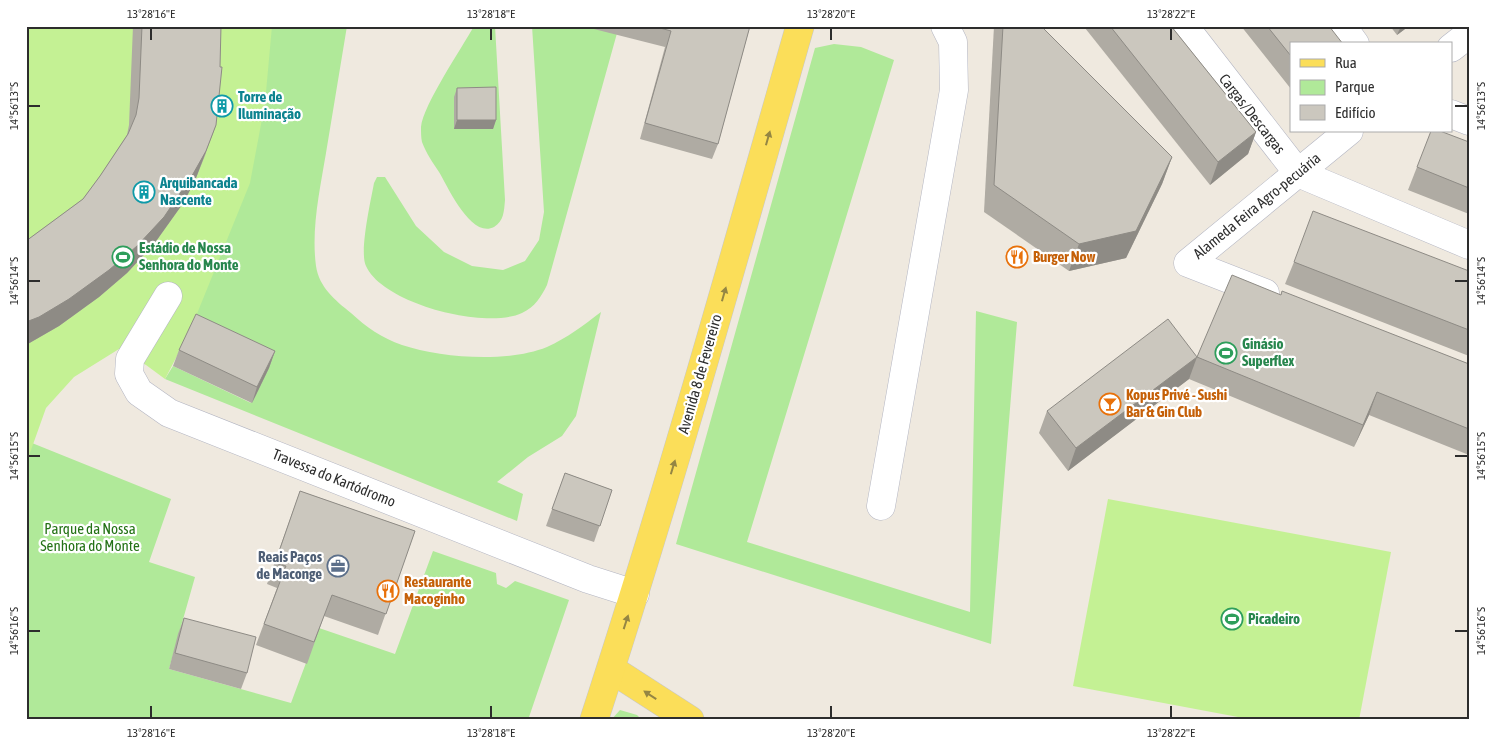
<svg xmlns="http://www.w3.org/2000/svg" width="1495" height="746" font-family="'Asap Condensed',sans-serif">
  <rect width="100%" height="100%" fill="#efe9df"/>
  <g fill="#b0e999">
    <path d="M 212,26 L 347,26 C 340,68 333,111 326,153 C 320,189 311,229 316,266 C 319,287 335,300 351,313 C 366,327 382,338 402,345 C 441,358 508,363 547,347 C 567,338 584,325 601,312 L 576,416 L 562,436 L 528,457 L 497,482 L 523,494 L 517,521 L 165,379 L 173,366 L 251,403 L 127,273 Z"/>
    <path d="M 474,26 L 495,26 L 505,200 C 504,211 504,221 494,227 C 471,239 448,187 439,172 C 433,163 426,153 422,142 C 421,138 421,132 421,127 C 423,105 462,48 474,26 Z"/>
    <path d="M 532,26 L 619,26 L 547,285 C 541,297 535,307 522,313 C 486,330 383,304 366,266 C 359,252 371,200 374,183 L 377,177 L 385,177 L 416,226 L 444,252 L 472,266 L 503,270 L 525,261 L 539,240 L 544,212 Z"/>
    <polygon points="834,44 861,47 894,60 747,542 970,612 976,311 1017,322 991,644 676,544 815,48"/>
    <polygon points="32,443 171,499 149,562 195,577 169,669 291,703 319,628 395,654 433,551 496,573 497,584 506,588 515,581 569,600 528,720 26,720 26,461"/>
    <polygon points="620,710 637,715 642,720 611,720"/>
  </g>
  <g fill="#c4f194">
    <polygon points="26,26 272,26 265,103 250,183 190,331 165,379 146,365 119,349 74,377 46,408 26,464"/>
    <polygon points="1108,499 1391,552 1359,720 1254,720 1073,686"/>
  </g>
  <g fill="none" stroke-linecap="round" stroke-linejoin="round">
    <g stroke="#b3b5c2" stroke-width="29">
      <g id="minor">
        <polyline points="1184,26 1298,173 1469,245"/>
        <polyline points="1342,26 1355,44"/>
        <polyline points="1451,48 1469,34"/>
        <polyline points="1451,114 1469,121"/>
        <polyline points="1265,293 1188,263 1349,131"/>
        <polyline points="168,296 130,359 129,374 139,392 169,413 588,579 635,594"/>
        <polyline points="881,506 954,90 953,42 945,26"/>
      </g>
    </g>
    <g stroke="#c8c8c8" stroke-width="29">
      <g id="major">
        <polyline points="611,669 690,720"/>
        <path d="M 594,720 C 669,490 734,258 800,26"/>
      </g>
    </g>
    <use href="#minor" stroke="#fff" stroke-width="28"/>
    <use href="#major" stroke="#fbde59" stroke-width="28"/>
  </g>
  <g fill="#afaba3">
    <polygon points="133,26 221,26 206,153 196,178 184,202 154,244 127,273 99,297 59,326 26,345 26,241 83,199 100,176 127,135 129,125"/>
    <polygon points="587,26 750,26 718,144 712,159 640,139 665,47 586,27"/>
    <polygon points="994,26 1041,26 1172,157 1162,184 1126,258 1069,271 984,212"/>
    <polygon points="1085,26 1171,26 1256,132 1248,154 1210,185 1085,28"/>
    <polygon points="1241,26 1329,26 1291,44 1291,89"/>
    <polygon points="1390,26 1409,26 1397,35"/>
    <polygon points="457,88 496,120 493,129 454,129 454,97"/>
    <polygon points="1469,142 1469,214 1408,190 1417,167"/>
    <polygon points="1294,262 1469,271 1469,356 1285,284"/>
    <polygon points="1281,295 1469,364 1469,455 1369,415 1354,447 1189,379 1068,471 1039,433 1047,411 1197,357"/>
    <polygon points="179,350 275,351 269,368 252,403 173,366"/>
    <polygon points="565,473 612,490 594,542 546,526"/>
    <polygon points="300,491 415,531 378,635 324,616 307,664 256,645 277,588 267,584"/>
    <polygon points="184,618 247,673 241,689 169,669 178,634"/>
  </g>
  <g fill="#8e8b85">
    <polygon points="1401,26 1409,26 1397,35"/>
    <polygon points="457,120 496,120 493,129 454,129"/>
    <polygon points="216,125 196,178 184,202 154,244 127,273 99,297 59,326 26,345 26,322"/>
    <polygon points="1256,132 1248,154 1210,185 1218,162"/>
    <polygon points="1172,157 1162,184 1126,258 1069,271 1079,244"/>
    <polygon points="275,351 269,368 252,403 257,387"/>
    <polygon points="1197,357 1189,379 1068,471 1076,448"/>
    <polygon points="1377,392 1369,415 1354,447 1363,425"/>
  </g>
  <g fill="#cbc7be" stroke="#8e8b85">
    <polygon points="142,26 221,26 220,67 222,67 216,125 206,151 193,174 164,217 137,246 109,270 69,299 39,317 26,322 26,241 83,199 100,176 128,134 136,115 139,98"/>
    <polygon points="653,26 750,26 718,144 645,123 671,31"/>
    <polygon points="1003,26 1041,26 1172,157 1136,231 1079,244 994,185"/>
    <polygon points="1110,26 1171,26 1256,132 1218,162"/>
    <polygon points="1267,26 1329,26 1343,44 1291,44 1291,56"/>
    <polygon points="496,87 496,120 457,120 457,88"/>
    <polygon points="1431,131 1440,131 1469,142 1469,188 1417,167"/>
    <polygon points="1313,211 1469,271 1469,330 1294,262"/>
    <polygon points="1232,275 1281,295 1282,291 1469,364 1469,429 1377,392 1363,425 1197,357"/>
    <polygon points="196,314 275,351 257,387 179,350"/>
    <polygon points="1168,319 1197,357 1076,448 1047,411"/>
    <polygon points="565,473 612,490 600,526 552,509"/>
    <polygon points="300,491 415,531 386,614 332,595 314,642 264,624 286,566 275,563"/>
    <polygon points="184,618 256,637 247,673 175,653"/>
  </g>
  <defs><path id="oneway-solid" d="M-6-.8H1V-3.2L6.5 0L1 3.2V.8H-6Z" transform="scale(1.25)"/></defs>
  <g fill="#948643">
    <use href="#oneway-solid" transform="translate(768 138) rotate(-74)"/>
    <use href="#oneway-solid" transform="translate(724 294) rotate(-74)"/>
    <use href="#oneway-solid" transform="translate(673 467) rotate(-73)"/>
    <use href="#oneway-solid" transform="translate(626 622) rotate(-72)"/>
    <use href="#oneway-solid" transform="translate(650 695) rotate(-147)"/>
  </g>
  <path fill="none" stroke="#2d2d2d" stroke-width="2" d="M 151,28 L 151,40M 491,28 L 491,40M 831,28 L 831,40M 1171,28 L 1171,40M 28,106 L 40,106M 1455,106 L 1468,106M 28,281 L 40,281M 1455,281 L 1468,281M 28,456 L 40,456M 1455,456 L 1468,456M 28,631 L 40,631M 1455,631 L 1468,631M 151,706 L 151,718M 491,706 L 491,718M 831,706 L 831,718M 1171,706 L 1171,718"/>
  <defs>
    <g id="building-ring" transform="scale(1.125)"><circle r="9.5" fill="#fff" stroke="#0f9aa8" stroke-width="1.5"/><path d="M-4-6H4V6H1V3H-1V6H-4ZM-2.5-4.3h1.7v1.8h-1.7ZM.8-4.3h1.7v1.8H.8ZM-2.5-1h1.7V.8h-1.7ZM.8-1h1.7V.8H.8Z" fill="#0f9aa8"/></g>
    <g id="stadium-ring" transform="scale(1.125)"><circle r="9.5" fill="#fff" stroke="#2e9e5b" stroke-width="1.5"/><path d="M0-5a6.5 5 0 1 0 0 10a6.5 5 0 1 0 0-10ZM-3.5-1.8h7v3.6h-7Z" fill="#2e9e5b"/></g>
    <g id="restaurant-ring" transform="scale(1.125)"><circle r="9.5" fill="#fff" stroke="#e8710a" stroke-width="1.5"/><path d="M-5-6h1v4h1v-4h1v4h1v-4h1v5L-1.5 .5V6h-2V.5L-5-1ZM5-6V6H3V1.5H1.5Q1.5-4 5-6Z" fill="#e8710a"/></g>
    <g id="bar-ring" transform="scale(1.125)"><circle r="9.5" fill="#fff" stroke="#e8710a" stroke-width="1.5"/><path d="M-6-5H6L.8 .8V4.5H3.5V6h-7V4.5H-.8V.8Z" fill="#e8710a"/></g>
    <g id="office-ring" transform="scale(1.125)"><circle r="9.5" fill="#fff" stroke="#5c6f8a" stroke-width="1.5"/><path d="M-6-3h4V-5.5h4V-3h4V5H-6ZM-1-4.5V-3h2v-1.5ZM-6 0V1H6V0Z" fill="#5c6f8a"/></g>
  </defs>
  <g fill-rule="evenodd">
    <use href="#building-ring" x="222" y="106"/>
    <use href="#building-ring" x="144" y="192"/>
    <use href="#stadium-ring" x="123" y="257"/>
    <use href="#restaurant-ring" x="1017" y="257"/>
    <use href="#stadium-ring" x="1226" y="353"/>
    <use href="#bar-ring" x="1110" y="404"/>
    <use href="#office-ring" x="338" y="566"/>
    <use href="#restaurant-ring" x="388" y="591"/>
    <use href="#stadium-ring" x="1232" y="619"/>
  </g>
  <g text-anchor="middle" stroke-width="4.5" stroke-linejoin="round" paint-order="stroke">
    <g font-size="15" font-weight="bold" fill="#0d838f" stroke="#fff" text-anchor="start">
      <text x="238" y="102">Torre de<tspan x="238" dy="17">Iluminação</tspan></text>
      <text x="160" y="188">Arquibancada<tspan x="160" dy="17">Nascente</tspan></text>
    </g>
    <g font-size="15" fill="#2d2d2d" stroke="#fff">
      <text transform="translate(1252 114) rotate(52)" y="5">Cargas/Descargas</text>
      <text transform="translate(1257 206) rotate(-39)" y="5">Alameda Feira Agro-pecuária</text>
      <text transform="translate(700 374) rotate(-74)" y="5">Avenida 8 de Fevereiro</text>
      <text transform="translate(334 478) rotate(22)" y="5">Travessa do Kartódromo</text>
    </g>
    <g font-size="15" font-weight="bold" fill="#27864d" stroke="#fff" text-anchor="start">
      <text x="139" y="253">Estádio de Nossa<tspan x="139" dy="17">Senhora do Monte</tspan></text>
      <text x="1242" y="349">Ginásio<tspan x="1242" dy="17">Superflex</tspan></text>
      <text x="1248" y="624">Picadeiro</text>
    </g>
    <g font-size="15" font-weight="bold" fill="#c56008" stroke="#fff" text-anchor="start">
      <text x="1033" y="262">Burger Now</text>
      <text x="1126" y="400">Kopus Privé - Sushi<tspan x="1126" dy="17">Bar &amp; Gin Club</tspan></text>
      <text x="404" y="587">Restaurante<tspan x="404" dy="17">Macoginho</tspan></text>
    </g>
    <g font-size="15" fill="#247216" stroke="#fff">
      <text x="90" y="534">Parque da Nossa<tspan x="90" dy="17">Senhora do Monte</tspan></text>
    </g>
    <g font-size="15" font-weight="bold" fill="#4e5e75" stroke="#fff" text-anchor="end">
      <text x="322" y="562">Reais Paços<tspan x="322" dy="17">de Maconge</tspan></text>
    </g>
  </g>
  <rect width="1495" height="746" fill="none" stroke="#ffffff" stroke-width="55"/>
  <rect x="1290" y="42" width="162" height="90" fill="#ffffff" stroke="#ababab"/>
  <rect x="1300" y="59" width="25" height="8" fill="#fbde59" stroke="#ababab"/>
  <text x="1335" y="68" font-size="15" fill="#2d2d2d">Rua</text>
  <rect x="1300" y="80" width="25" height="15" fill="#b0e999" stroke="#ababab"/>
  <text x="1335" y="92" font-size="15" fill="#2d2d2d">Parque</text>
  <rect x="1300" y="105" width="25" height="15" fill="#cbc7be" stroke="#ababab"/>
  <text x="1335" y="118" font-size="15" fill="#2d2d2d">Edifício</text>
  <rect x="28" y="28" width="1440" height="690" fill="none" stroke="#2d2d2d" stroke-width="2"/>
  <g font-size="12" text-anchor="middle" fill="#2d2d2d">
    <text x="151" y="18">13°28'16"E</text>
    <text x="491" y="18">13°28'18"E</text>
    <text x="831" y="18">13°28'20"E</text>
    <text x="1171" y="18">13°28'22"E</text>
    <text transform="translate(14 106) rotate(-90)" y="4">14°56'13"S</text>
    <text transform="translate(1481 106) rotate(-90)" y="4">14°56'13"S</text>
    <text transform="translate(14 281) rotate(-90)" y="4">14°56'14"S</text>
    <text transform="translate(1481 281) rotate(-90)" y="4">14°56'14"S</text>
    <text transform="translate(14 456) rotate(-90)" y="4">14°56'15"S</text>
    <text transform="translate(1481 456) rotate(-90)" y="4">14°56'15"S</text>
    <text transform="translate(14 631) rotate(-90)" y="4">14°56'16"S</text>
    <text transform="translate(1481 631) rotate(-90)" y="4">14°56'16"S</text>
    <text x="151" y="737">13°28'16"E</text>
    <text x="491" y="737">13°28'18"E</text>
    <text x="831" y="737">13°28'20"E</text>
    <text x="1171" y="737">13°28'22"E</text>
  </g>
</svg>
